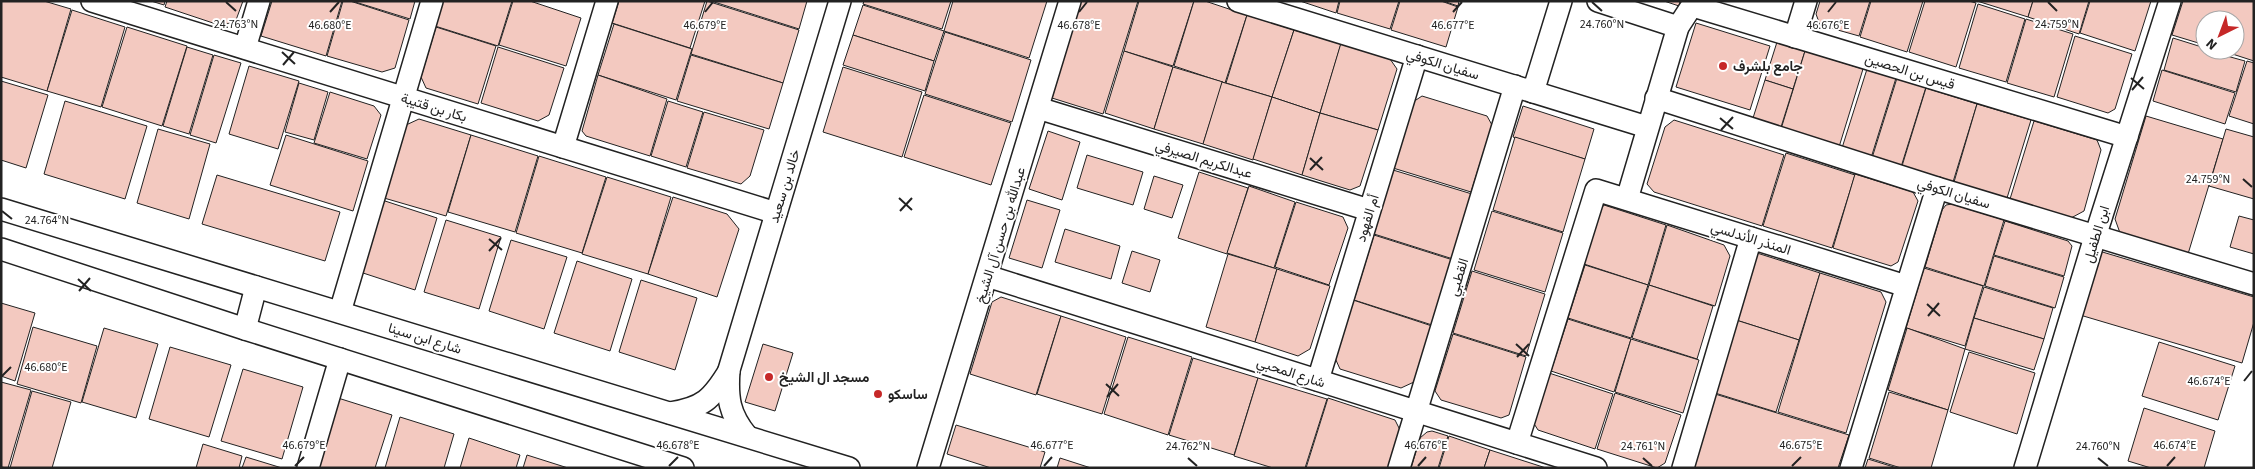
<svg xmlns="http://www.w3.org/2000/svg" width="2255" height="469" font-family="'Source Sans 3',Vazirmatn,sans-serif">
  <rect width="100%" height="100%" fill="#fff"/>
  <g fill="#f3c9c0" stroke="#222">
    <polygon points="1,1 44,1 71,9 47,91 1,77"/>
    <polygon points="151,1 165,1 164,5"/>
    <polygon points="167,1 243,1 236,20 222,26 165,7"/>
    <polygon points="272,1 342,1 326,56 261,36"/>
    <polygon points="343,1 350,1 409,20 395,68 382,72 327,56"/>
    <polygon points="352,1 415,1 410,19"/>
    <polygon points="443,1 512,1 498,46 435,26"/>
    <polygon points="513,1 530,1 581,18 566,66 499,45"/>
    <polygon points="619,1 705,1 690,48 612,23"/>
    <polygon points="707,1 799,30 783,83 691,54"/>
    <polygon points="711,1 807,1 799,29"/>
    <polygon points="864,1 951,1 942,29 863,4"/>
    <polygon points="953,1 1047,1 1029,58 944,31"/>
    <polygon points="1081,1 1138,1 1103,114 1052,98"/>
    <polygon points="1139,1 1194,1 1173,66 1124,51"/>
    <polygon points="1194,1 1205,1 1247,15 1225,83 1174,66"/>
    <polygon points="1300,1 1339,1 1336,13"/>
    <polygon points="1340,1 1399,1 1390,29 1337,13"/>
    <polygon points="1400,1 1441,1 1458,7 1446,47 1391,30"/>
    <polygon points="1443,1 1459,1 1458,6"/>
    <polygon points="1664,1 1680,1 1679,6"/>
    <polygon points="1820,1 1870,1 1859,36 1820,25 1816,14"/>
    <polygon points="1871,1 1923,1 1907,52 1860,37"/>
    <polygon points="1925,1 1969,1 1976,3 1956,67 1909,52"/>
    <polygon points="1977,1 2033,1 2028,17"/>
    <polygon points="2033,1 2089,1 2079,34 2028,17"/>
    <polygon points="2090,1 2151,1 2135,51 2080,33"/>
    <polygon points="2183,1 2254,1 2254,61 2220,50 2235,50 2235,20 2205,20 2205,45 2172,35"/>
    <polygon points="1978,4 2025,19 2006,82 1959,68"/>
    <polygon points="863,5 944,31 934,61 853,35"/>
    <polygon points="72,10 125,27 101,107 47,91"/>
    <polygon points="1247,15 1294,30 1272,97 1226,83"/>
    <polygon points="2026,19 2073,34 2054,97 2007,83"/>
    <polygon points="1696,23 1770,46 1750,110 1676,87"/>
    <polygon points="614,24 692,49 676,100 598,75"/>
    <polygon points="127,27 187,46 162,126 102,107"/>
    <polygon points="436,27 496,46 478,104 426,88 421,77"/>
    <polygon points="1294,30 1341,44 1320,113 1272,97"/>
    <polygon points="945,32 1031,60 1012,122 925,94"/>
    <polygon points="853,35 934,61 925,91 843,65"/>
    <polygon points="2075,36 2132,54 2115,109 2108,113 2057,97"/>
    <polygon points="2173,38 2205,48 2205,50 2245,61 2236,92 2164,70"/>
    <polygon points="1777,42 1805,51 1793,89 1765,80"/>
    <polygon points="1341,43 1390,59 1397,69 1378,130 1320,113"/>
    <polygon points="187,47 213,55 189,134 163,126"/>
    <polygon points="498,47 564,68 549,115 538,121 481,103"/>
    <polygon points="1124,51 1173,67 1154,129 1105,113"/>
    <polygon points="1805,51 1863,69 1839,147 1781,129"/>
    <polygon points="214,55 241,63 216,143 190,135"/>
    <polygon points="691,55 783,83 769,129 677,101"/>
    <polygon points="2247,61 2254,63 2254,124 2229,116"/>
    <polygon points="249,66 299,81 278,149 229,134"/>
    <polygon points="843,67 922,92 902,157 823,132"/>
    <polygon points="1173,67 1223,82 1203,144 1154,129"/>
    <polygon points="1867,69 1896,78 1871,158 1842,148"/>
    <polygon points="2162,70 2235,93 2225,124 2153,101"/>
    <polygon points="598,75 667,99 650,156 586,136 582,131"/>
    <polygon points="1897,78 1926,87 1901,167 1872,158"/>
    <polygon points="1765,80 1793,89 1781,127 1753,118"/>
    <polygon points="1,81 48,95 26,168 1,160"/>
    <polygon points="1222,82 1272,97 1253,160 1203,144"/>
    <polygon points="299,83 328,92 314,140 285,132"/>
    <polygon points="1926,88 1977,104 1953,182 1902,166"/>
    <polygon points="330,92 374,106 381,115 367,159 314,143"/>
    <polygon points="924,95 1011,123 991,185 904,157"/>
    <polygon points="1422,96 1487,116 1492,125 1471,192 1393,168 1413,102"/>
    <polygon points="1272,97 1320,113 1302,175 1253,159"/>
    <polygon points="65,101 147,126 125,199 44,174"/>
    <polygon points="668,101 703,112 686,167 651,156"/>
    <polygon points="1977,104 2031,120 2007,198 1954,182"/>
    <polygon points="1523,106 1594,129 1585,159 1513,137"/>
    <polygon points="704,112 764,130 750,176 741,184 687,168"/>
    <polygon points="1320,113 1378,130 1360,186 1350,190 1302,175"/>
    <polygon points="2146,116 2223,139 2188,254 2120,233 2115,219"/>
    <polygon points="419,119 471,135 446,216 384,198 406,125"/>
    <polygon points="1674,120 1784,155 1762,226 1654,192 1647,184 1665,127"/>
    <polygon points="2034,121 2097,140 2101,150 2084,211 2071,218 2010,199"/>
    <polygon points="158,129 210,144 189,219 137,203"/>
    <polygon points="2226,129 2254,137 2254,199 2209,186"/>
    <polygon points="1048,131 1080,142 1062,200 1029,189"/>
    <polygon points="286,135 368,161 353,211 270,185"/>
    <polygon points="471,135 538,156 515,232 448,212"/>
    <polygon points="1515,137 1585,159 1563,232 1493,210"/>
    <polygon points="1786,153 1855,175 1832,248 1763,226"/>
    <polygon points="1087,155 1143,172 1133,205 1077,188"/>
    <polygon points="539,156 606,177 582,253 516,233"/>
    <polygon points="1393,170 1472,194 1453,259 1374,234"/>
    <polygon points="1199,172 1248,188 1227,254 1178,238"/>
    <polygon points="1855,174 1913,192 1918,201 1898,262 1891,266 1833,248"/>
    <polygon points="217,175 340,212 325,261 202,224"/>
    <polygon points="1154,176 1183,185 1172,218 1144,209"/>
    <polygon points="607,177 671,197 648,274 582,254"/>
    <polygon points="1249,186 1295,202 1274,268 1227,253"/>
    <polygon points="673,197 727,214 739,229 717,297 648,274"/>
    <polygon points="382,200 437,218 415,290 360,272"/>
    <polygon points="1027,200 1060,210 1042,268 1009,258"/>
    <polygon points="1296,202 1343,217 1348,228 1329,285 1275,267"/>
    <polygon points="1952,204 2004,220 1984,286 1925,267 1942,210 1946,205"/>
    <polygon points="1604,205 1666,225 1648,285 1584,264 1600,210"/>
    <polygon points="1492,211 1563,233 1545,292 1474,270"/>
    <polygon points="2239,216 2254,220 2254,254 2230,247"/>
    <polygon points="446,220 501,237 479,309 424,292"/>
    <polygon points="2005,221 2068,241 2072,246 2064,276 1994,255"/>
    <polygon points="1667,225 1724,245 1730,256 1715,306 1649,285"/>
    <polygon points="1065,229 1120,246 1111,279 1055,262"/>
    <polygon points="1374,235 1453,260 1432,325 1354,300"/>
    <polygon points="511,240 567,257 544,329 489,311"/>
    <polygon points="1132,251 1160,260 1150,292 1122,283"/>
    <polygon points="2099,251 2254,297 2254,322 2242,363 2080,315"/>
    <polygon points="1757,253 1820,273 1799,340 1736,320"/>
    <polygon points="1228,254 1277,269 1255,342 1206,327"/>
    <polygon points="1994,256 2064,277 2055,308 1985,286"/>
    <polygon points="577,261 632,279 610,351 554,333"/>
    <polygon points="1585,265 1648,285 1631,338 1568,318"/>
    <polygon points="1924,268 1983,286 1965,346 1906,328"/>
    <polygon points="1277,269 1330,286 1310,349 1298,356 1255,342"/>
    <polygon points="1472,271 1545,294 1526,356 1453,333"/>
    <polygon points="1820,273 1881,292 1886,302 1846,433 1778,412"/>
    <polygon points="641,280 697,298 675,370 619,352"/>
    <polygon points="1649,285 1713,306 1697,359 1632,338"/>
    <polygon points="1984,287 2053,308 2044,339 1974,318"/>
    <polygon points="1001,297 1061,316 1036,395 970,374 992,302"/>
    <polygon points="1353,300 1432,326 1414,382 1401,388 1340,369 1335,358"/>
    <polygon points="1,303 35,313 15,381 1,376"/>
    <polygon points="1061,316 1126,337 1102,414 1037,394"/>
    <polygon points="1974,318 2044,339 2034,370 1965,349"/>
    <polygon points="1568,319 1631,339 1614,392 1551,371"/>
    <polygon points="1736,320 1799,340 1776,412 1715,393"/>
    <polygon points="33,327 97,346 81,403 17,384"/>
    <polygon points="104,328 158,344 136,418 82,402"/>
    <polygon points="1907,328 1965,349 1948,410 1888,390"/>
    <polygon points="1453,334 1526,357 1509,415 1501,418 1441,400 1435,391"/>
    <polygon points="1128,337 1192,357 1168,435 1104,414"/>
    <polygon points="1631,339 1699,360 1683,413 1615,392"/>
    <polygon points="2159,342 2235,366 2218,420 2142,396"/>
    <polygon points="763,344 793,353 775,411 745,402"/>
    <polygon points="170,347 231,365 209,437 149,419"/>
    <polygon points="1969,352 2035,373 2017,434 1950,412"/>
    <polygon points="1193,358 1258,378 1234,455 1169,435"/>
    <polygon points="243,369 303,387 282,459 221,441"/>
    <polygon points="1549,373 1613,394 1595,449 1538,430 1533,422"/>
    <polygon points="1258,378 1327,399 1305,468 1273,468 1234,456"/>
    <polygon points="1,382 31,390 8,468 1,467"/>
    <polygon points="32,391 71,402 52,468 10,468"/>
    <polygon points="1889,392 1948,410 1931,468 1901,468 1869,458"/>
    <polygon points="1615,393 1681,415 1665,463 1657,468 1597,449"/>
    <polygon points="1715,394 1849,435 1838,468 1693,468"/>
    <polygon points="338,398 392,415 375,468 316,468"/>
    <polygon points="1328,398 1395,420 1400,430 1388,468 1306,468"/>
    <polygon points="2144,408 2215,431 2204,468 2151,468 2128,461"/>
    <polygon points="400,417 454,434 444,468 385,468"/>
    <polygon points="956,425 1045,452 1040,468 991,468 947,454"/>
    <polygon points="1432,431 1448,436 1438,468 1411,468 1420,438 1427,432"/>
    <polygon points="1449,436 1490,450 1484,468 1439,468"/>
    <polygon points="469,438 520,455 516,468 460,468"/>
    <polygon points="203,444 242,456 239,468 196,468"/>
    <polygon points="1490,450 1546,468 1484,468"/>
    <polygon points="527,455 568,468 523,468"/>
    <polygon points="246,457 282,468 242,468"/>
    <polygon points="1060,458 1091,468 1057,468"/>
    <polygon points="1868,459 1897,468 1865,468"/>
  </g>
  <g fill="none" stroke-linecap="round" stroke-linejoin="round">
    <g stroke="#222" stroke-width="24">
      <g id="minor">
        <polyline points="92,1 776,213"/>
        <polyline points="1238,1 1647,127"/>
        <polyline points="1598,1 1678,27"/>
        <polyline points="1693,6 2127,137"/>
        <polyline points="1795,37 1806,1"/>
        <polyline points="245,48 259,1"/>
        <polyline points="1533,92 1561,1"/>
        <polyline points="1656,98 1937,188 2254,284"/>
        <polyline points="1038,108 1369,210"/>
        <polyline points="563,147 607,1"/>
        <polyline points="1627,199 1678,27 1695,1"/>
        <polyline points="1,209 849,468"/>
        <polyline points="1,249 245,329 683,468"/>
        <polyline points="987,276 1596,468"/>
        <polyline points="340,312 432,1"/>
        <polyline points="245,329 256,287"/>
        <polyline points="1318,380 1417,56"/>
        <path d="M 670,413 C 703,408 712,399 729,371"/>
        <path d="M 747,436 C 729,414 727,398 729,370 L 840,1"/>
        <polyline points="1517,443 1596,190 1906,286"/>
        <polyline points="308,468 340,359"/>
        <polyline points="928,468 1070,1"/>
        <polyline points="1399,468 1515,86"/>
        <polyline points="1683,468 1751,238"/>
        <polyline points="1851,468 1937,188"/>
        <polyline points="2025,468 2095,237 2170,1"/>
      </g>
    </g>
    <use href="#minor" stroke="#fff" stroke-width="21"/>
  </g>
  <path fill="none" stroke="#222" stroke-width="2" d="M 226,2 L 236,11M 1592,2 L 1602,11M 2048,2 L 2057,11M 330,12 L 339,2M 705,12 L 713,2M 1079,12 L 1087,2M 1453,12 L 1462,2M 1828,12 L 1836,2M 282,52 L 295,64M 283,65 L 294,52M 2131,78 L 2144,89M 2132,90 L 2143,77M 1720,118 L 1733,129M 1721,130 L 1733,117M 1310,158 L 1323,170M 1310,170 L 1322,157M 2243,179 L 2252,187M 899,198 L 912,210M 2,211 L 12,219M 900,211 L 912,198M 489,239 L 502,250M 489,251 L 501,238M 78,279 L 91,291M 79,291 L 90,278M 1927,304 L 1940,316M 1928,316 L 1939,303M 1516,344 L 1529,356M 1517,357 L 1529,344M 2,376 L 11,367M 2244,381 L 2252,371M 1106,384 L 1119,396M 1107,397 L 1118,384M 1188,458 L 1197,466M 1643,458 L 1652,466M 2098,458 L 2108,466M 295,466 L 304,457M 669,466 L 678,457M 1044,466 L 1052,457M 1418,466 L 1426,457M 1792,466 L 1801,457M 2167,466 L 2175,457"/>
  <g fill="#c62828" stroke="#fff" stroke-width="2">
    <circle cx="1723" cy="66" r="5"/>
    <circle cx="769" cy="377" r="5"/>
    <circle cx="878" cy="394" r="5"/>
  </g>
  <g text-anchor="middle" stroke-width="4" stroke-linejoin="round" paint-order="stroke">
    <g font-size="14" fill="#222" stroke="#fff">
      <text transform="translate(1443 64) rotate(17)" y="5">سفيان الكوفي</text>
      <text transform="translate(1910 71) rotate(17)" y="5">قيس بن الحصين</text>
      <text transform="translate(434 107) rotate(17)" y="5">بكار بن قتيبة</text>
      <text transform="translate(1204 159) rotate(17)" y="5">عبدالكريم الصيرفي</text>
      <text transform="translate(784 186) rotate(-73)" y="5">خالد بن سعيد</text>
      <text transform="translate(1954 193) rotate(17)" y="5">سفيان الكوفي</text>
      <text transform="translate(1367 218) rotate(-73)" y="5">أم الفهود</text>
      <text transform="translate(2096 234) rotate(-73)" y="5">ابن الطفيل</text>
      <text transform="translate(1000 235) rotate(-73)" y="5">عبدالله بن حسن آل الشيخ</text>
      <text transform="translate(1751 238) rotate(17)" y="5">المنذر الأندلسي</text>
      <text transform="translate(1458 277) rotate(-73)" y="5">القطبي</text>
      <text transform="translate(425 338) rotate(17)" y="5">شارع ابن سينا</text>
      <text transform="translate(1291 372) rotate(18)" y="5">شارع المحبي</text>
    </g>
    <g font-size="14" font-weight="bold" fill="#222" stroke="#fff" text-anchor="start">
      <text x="1733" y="71">جامع بلشرف</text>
      <text x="779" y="382">مسجد ال الشيخ</text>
      <text x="888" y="399">ساسكو</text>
    </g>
  </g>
  <g font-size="12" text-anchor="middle" fill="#222" stroke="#fff" stroke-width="4" stroke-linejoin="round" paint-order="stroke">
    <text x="236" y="28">24.763°N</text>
    <text x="1602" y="28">24.760°N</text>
    <text x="2057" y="28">24.759°N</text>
    <text x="330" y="29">46.680°E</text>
    <text x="705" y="29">46.679°E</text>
    <text x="1079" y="29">46.678°E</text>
    <text x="1453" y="29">46.677°E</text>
    <text x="1828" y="29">46.676°E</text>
    <text x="2208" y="183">24.759°N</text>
    <text x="47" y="224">24.764°N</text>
    <text x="46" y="371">46.680°E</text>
    <text x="2209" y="385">46.674°E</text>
    <text x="304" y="449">46.679°E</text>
    <text x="678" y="449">46.678°E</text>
    <text x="1052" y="449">46.677°E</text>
    <text x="1426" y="449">46.676°E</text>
    <text x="1801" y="449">46.675°E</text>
    <text x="2175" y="449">46.674°E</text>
    <text x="1188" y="450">24.762°N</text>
    <text x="1643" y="450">24.761°N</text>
    <text x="2098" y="450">24.760°N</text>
  </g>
  <rect width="2255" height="469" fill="none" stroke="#222222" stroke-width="5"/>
  <g transform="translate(2220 35) rotate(222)"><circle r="24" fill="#ffffff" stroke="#a7a7a7"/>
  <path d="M0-4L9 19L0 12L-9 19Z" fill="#c62828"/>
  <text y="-8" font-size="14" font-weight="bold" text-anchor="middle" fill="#222222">N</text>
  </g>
</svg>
